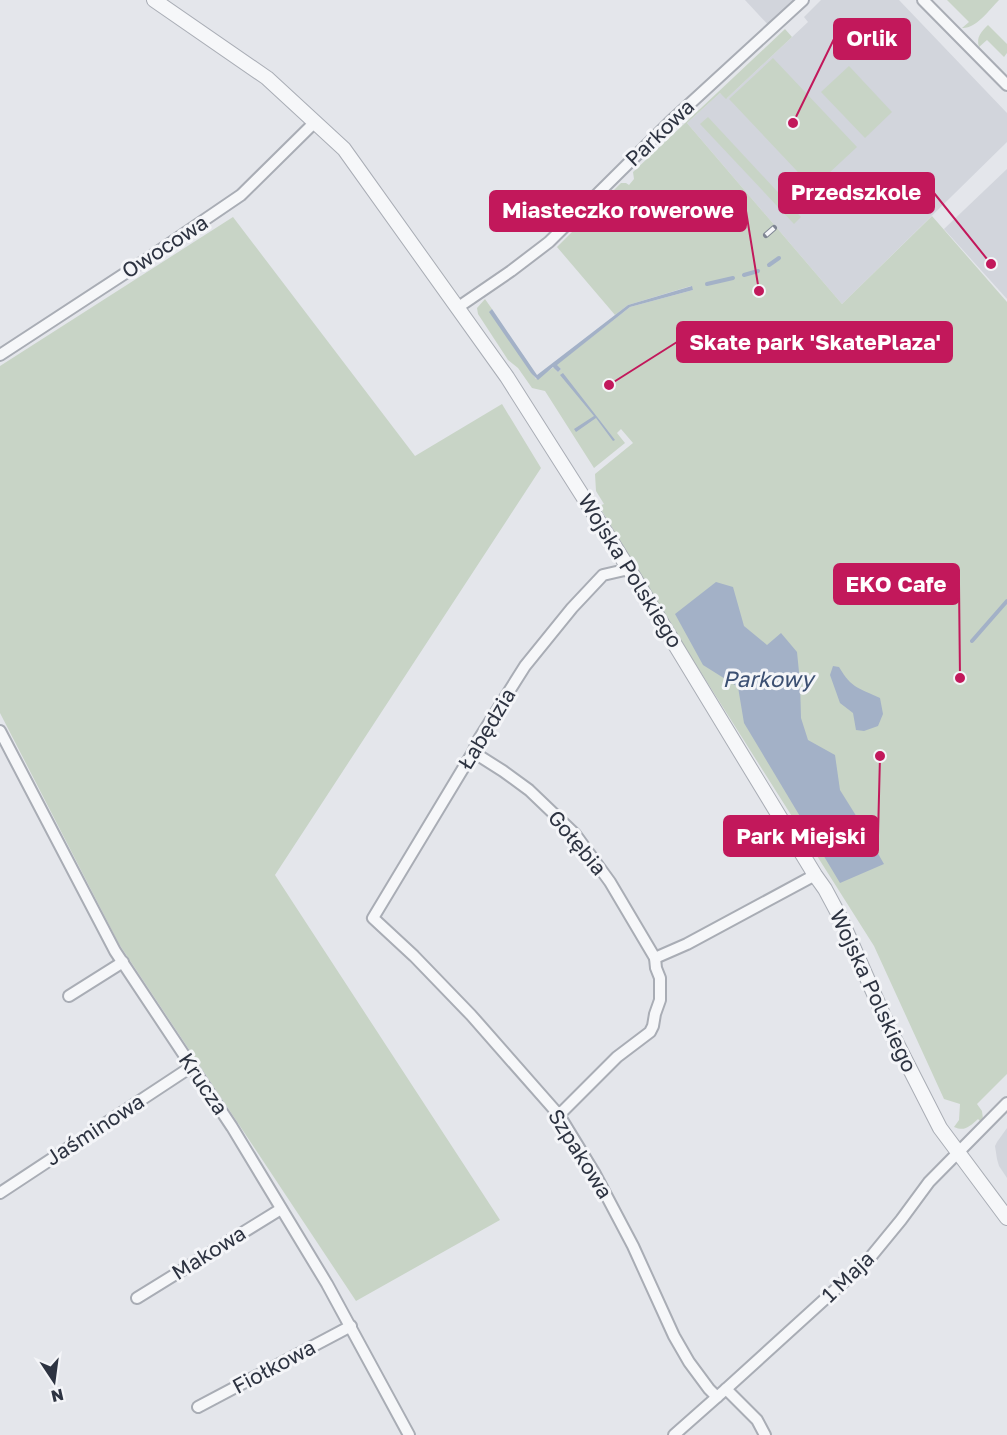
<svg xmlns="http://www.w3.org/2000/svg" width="1007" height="1435" font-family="'Golos Text',sans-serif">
  <rect width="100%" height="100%" fill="#e4e6eb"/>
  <g fill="#d2d5dc">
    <polygon points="745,0 797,0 772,29"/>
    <polygon points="821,0 899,0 1007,113 1007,142 842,304 687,123 720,93 727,98 808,22 804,17"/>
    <polygon points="1007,169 1007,299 944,229"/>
    <polygon points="1007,1128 1007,1178 999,1166 997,1159 995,1146 997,1142"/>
  </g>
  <g fill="#c8d4c6">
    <path d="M 947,0 L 999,0 C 989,10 976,29 962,28 L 969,22 Z"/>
    <path d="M 988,25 L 1007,44 L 1007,53 L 1004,57 L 987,40 L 979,47 C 976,37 981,32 988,25 Z"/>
    <path d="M 785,29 L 792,37 L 726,99 L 720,93 L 687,123 L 842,304 L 932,216 L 1007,302 L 1007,1074 L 977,1104 L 982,1111 L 983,1119 L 981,1122 L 978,1119 C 970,1126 965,1132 954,1127 L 959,1120 L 960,1104 L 944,1099 L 874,946 L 669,622 L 599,506 L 604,504 L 596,491 L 595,474 L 633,443 L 621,429 L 617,433 L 625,443 L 594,468 L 545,391 L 532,388 L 518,368 L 508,360 L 478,314 L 477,308 L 485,299 L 492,309 L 490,312 L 536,379 L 554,367 L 558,372 L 561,369 L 556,365 L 630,307 L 693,290 L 691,286 L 628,305 L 615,315 L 557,247 L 621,183 L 626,183 L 629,185 L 634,179 L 633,172 Z"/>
    <polygon points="773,58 857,147 813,188 729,99"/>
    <polygon points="849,66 892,112 865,138 821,92"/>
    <polygon points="708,117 801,217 794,224 700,124"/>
    <polygon points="233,217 415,456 502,404 541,468 275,875 500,1220 356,1301 119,944 0,713 0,366"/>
  </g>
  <g fill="#a3b1c7">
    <polygon points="692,286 693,290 630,307 557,365 561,369 558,372 553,367 538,380 531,373 489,312 492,309 537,375 628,305"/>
    <polygon points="563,373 615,440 613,441 596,418 576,432 574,429 594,416 560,375"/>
    <polygon points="716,582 733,587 744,626 767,645 781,633 797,652 800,682 801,718 808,740 835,755 840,790 860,822 884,864 840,883 744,723 738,687 703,665 675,614"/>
    <path d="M 833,666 L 839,667 C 852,689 859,688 880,698 L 883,714 L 878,726 L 864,731 L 856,730 L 853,713 L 840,703 L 830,675 Z"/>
  </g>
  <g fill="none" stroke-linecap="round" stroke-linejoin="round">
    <g stroke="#a3b1c7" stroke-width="4">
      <polyline points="769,265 779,258"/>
      <polyline points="744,275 758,271"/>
      <polyline points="707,284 733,278"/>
      <polyline points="972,641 1007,601"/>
    </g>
    <g stroke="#a9adb5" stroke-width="14">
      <g id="minor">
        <polyline points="923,0 1007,85"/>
        <polyline points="457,308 511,271 549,242 670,122 803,0"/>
        <polyline points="0,355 150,257 241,195 315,122"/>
        <polyline points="629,569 603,575 572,608 525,666 479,739 473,752 373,918 414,956 471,1015 559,1115 595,1174 633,1246 674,1336 689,1362 709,1389 717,1397"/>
        <polyline points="0,731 115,951 232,1127 327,1284 409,1435"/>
        <polyline points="473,752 503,771 529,790 575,834 610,882 655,958 656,968 660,978 660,1000 655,1014 653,1026 650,1032 617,1057 559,1115"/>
        <polyline points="655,958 687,944 815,875"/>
        <polyline points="69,996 123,962"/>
        <polyline points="0,1193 191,1067"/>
        <polyline points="137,1298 281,1209"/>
        <polyline points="726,1389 757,1420 765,1435"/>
        <polyline points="198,1407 351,1326"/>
        <polyline points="674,1435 726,1389 869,1259 901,1220 929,1182 1007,1103"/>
      </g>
    </g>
    <g stroke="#a9adb5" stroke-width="16">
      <polyline id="tertiary" points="154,0 267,78 344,149 507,377 629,569 815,875 825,889 840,917 890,1030 940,1128 1007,1218"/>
    </g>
    <use href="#minor" stroke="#f6f7f9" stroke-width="10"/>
    <use href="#tertiary" stroke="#f6f7f9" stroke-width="14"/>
    <g stroke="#7f8593" stroke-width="6">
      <polyline id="rail" points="766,235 774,228"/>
    </g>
    <use href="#rail" stroke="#f4f5f8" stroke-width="4" stroke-dasharray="11" stroke-linecap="butt"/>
  </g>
  <g text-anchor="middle" stroke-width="6" stroke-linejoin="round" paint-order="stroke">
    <g font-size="21" fill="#2d3341" stroke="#f4f5f8">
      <text transform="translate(660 133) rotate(-44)" y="7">Parkowa</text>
      <text transform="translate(165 247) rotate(-33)" y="7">Owocowa</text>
      <text transform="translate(630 571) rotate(58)" y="7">Wojska Polskiego</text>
      <text transform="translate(487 729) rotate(-59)" y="7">Łabędzia</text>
      <text transform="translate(577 843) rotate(50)" y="7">Gołębia</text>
      <text transform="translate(873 991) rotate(65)" y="7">Wojska Polskiego</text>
      <text transform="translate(203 1084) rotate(56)" y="7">Krucza</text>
      <text transform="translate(95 1130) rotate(-33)" y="7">Jaśminowa</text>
      <text transform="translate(580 1154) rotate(58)" y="7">Szpakowa</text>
      <text transform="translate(209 1253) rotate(-32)" y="7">Makowa</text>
      <text transform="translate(848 1277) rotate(-44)" y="7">1 Maja</text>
      <text transform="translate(274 1367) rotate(-28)" y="7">Fiołkowa</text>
    </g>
    <g font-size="22" font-style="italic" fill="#3b4f72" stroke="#f4f5f8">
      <text x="768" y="687">Parkowy</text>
    </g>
  </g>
  <path fill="none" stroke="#c2185b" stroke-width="2" d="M793 123L834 39M991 264L934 193M759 291L746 211M609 385L677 342M960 678L959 584M880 756L878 836"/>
  <g fill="#c2185b" stroke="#f4f5f8" stroke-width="2">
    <circle cx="793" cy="123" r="6"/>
    <circle cx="991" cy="264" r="6"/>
    <circle cx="759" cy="291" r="6"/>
    <circle cx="609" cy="385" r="6"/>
    <circle cx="960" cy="678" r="6"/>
    <circle cx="880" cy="756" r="6"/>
  </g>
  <g fill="#c2185b" stroke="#c2185b" stroke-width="2">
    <rect x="834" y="19" width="76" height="40" rx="6"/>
    <rect x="779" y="173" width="155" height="40" rx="6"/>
    <rect x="490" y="191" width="256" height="40" rx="6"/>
    <rect x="677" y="322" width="275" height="40" rx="6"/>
    <rect x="834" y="564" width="125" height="40" rx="6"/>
    <rect x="724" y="816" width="154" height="40" rx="6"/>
  </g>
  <g font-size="22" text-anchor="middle" font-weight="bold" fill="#fff">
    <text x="872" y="46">Orlik</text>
    <text x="856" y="200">Przedszkole</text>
    <text x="618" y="218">Miasteczko rowerowe</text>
    <text x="815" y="350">Skate park 'SkatePlaza'</text>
    <text x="896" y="592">EKO Cafe</text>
    <text x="801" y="844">Park Miejski</text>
  </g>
  <g transform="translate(54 1381) rotate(167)" stroke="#f4f5f8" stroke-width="4.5" paint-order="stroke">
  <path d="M0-4.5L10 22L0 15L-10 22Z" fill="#2d3341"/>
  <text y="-9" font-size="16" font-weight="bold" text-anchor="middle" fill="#2d3341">N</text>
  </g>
</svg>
